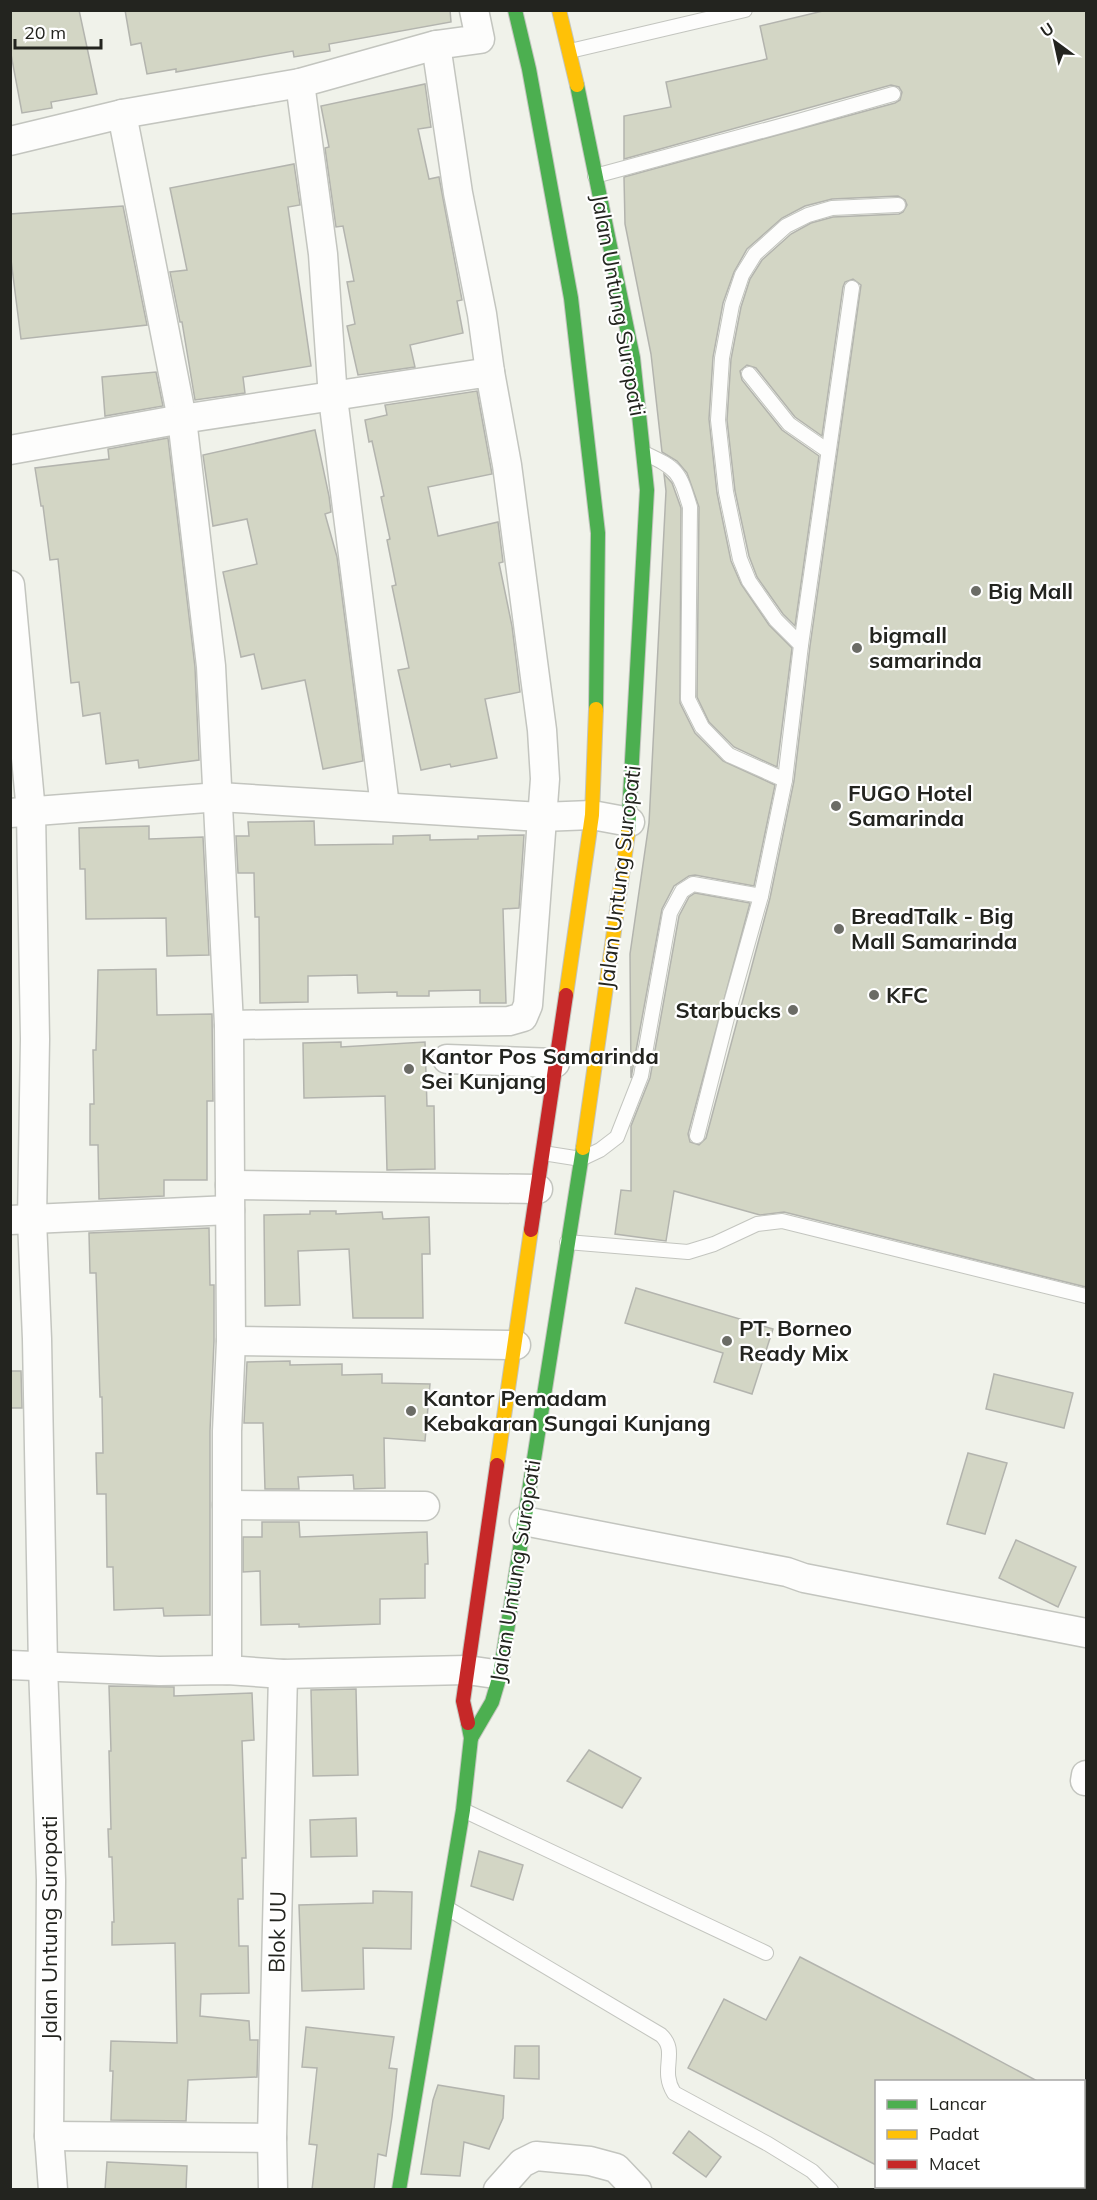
<svg xmlns="http://www.w3.org/2000/svg" width="1097" height="2200" font-family="Mulish,sans-serif">
  <rect width="100%" height="100%" fill="#f0f2ea"/>
  <g fill="#d3d6c5" stroke="#b3b4ae" stroke-width="1.5">
    <polygon points="10,10 79,10 97,94 51,102 52,108 22,113 10,49"/>
    <polygon points="125,10 450,10 451,22 329,44 330,51 294,57 293,51 176,72 176,69 147,74 141,43 131,45"/>
    <polygon points="827,10 1086,10 1086,1287 784,1212 760,1215 674,1191 666,1241 615,1234 621,1190 631,1191 631,1126 650,1078 679,916 689,897 695,893 750,903 688,1134 690,1142 699,1145 706,1138 770,898 794,781 810,646 861,285 853,279 845,282 843,287 822,436 795,417 756,368 747,365 740,371 742,380 782,430 819,456 795,626 783,614 757,577 749,556 735,491 727,420 731,359 741,307 750,279 762,260 791,234 811,223 833,217 899,214 903,212 907,205 905,200 898,196 832,199 805,206 782,218 747,249 734,272 723,303 713,357 709,419 717,493 731,561 741,584 769,625 792,648 777,767 734,747 709,722 697,697 699,507 687,473 677,461 662,452 651,354 625,224 624,177 895,103 900,100 902,92 899,87 891,85 624,159 624,116 671,107 666,82 767,59 760,26"/>
    <polygon points="425,84 431,127 418,129 429,179 439,177 462,300 457,301 463,333 410,345 415,367 358,375 347,326 355,324 347,282 354,281 343,226 336,227 325,148 329,147 321,106"/>
    <polygon points="294,164 300,205 288,207 311,366 243,377 245,393 195,400 182,322 180,322 170,272 187,270 170,188"/>
    <polygon points="123,206 147,325 21,339 10,252 10,214"/>
    <polygon points="156,372 163,406 105,416 102,377"/>
    <polygon points="477,391 492,474 428,487 438,536 498,522 503,562 499,563 512,626 520,692 485,699 497,758 451,767 450,764 421,770 398,670 409,668 392,586 396,585 387,540 390,539 381,497 384,496 372,441 369,442 365,420 387,415 385,405"/>
    <polygon points="315,430 329,496 331,512 325,514 337,557 363,761 323,769 305,680 262,689 254,654 241,657 223,572 257,564 247,519 213,526 203,455"/>
    <polygon points="168,438 195,667 199,760 139,768 138,760 106,764 100,713 83,716 79,682 71,683 58,559 50,560 43,506 41,506 35,468 109,459 108,449"/>
    <polygon points="664,474 672,483 681,508 680,703 695,733 723,761 775,785 754,886 695,875 689,876 674,886 662,909 631,1078 630,954 649,823 666,491"/>
    <polygon points="314,821 315,845 393,844 393,836 430,835 430,840 478,839 478,836 524,835 519,908 503,909 506,1003 480,1003 480,990 429,991 429,996 397,996 397,992 358,993 357,975 308,976 308,1002 260,1003 259,917 255,917 254,873 238,873 236,836 249,836 248,822"/>
    <polygon points="149,826 149,839 203,837 209,955 167,956 166,918 86,919 85,869 80,869 79,828"/>
    <polygon points="156,969 157,1015 212,1014 213,1101 207,1101 207,1180 164,1180 164,1196 99,1199 98,1145 90,1145 90,1104 94,1104 93,1050 96,1050 98,970"/>
    <polygon points="341,1042 341,1047 425,1042 427,1106 434,1106 435,1169 387,1170 385,1096 304,1098 303,1043"/>
    <polygon points="310,1211 336,1211 336,1214 382,1212 383,1219 429,1217 430,1254 422,1254 423,1318 353,1318 349,1249 298,1251 300,1305 265,1306 264,1215 310,1214"/>
    <polygon points="209,1228 210,1285 214,1285 214,1341 210,1431 210,1615 164,1616 163,1608 114,1610 113,1567 107,1567 106,1494 97,1494 96,1453 103,1453 102,1397 100,1397 96,1273 90,1273 89,1233"/>
    <polygon points="636,1288 773,1329 752,1394 714,1382 723,1353 625,1323"/>
    <polygon points="290,1361 290,1365 342,1364 342,1375 382,1374 382,1383 430,1384 425,1441 384,1438 385,1488 354,1489 353,1475 298,1477 299,1489 265,1489 263,1423 244,1423 247,1362"/>
    <polygon points="10,1371 21,1371 22,1408 10,1408"/>
    <polygon points="994,1374 1073,1393 1064,1428 986,1409"/>
    <polygon points="968,1453 1007,1463 985,1534 947,1524"/>
    <polygon points="262,1522 299,1522 300,1537 427,1532 428,1564 425,1564 425,1598 380,1599 380,1624 299,1627 299,1624 261,1625 260,1571 243,1572 243,1537 262,1537"/>
    <polygon points="1016,1540 1076,1567 1058,1607 999,1578"/>
    <polygon points="109,1686 174,1687 174,1696 252,1693 254,1740 242,1741 246,1858 242,1858 243,1899 238,1899 239,1946 248,1946 249,1993 201,1994 200,2016 249,2021 250,2040 258,2040 257,2077 188,2080 186,2121 111,2120 113,2071 110,2071 111,2041 177,2043 175,1943 112,1945 112,1922 114,1922 112,1857 109,1857 108,1829 111,1829 109,1751 111,1751"/>
    <polygon points="356,1689 358,1775 313,1776 311,1690"/>
    <polygon points="589,1750 641,1778 622,1808 567,1781"/>
    <polygon points="356,1818 357,1856 311,1857 310,1820"/>
    <polygon points="479,1851 523,1865 513,1900 471,1886"/>
    <polygon points="373,1891 412,1892 411,1949 363,1948 364,1989 302,1991 299,1905 373,1903"/>
    <polygon points="800,1957 953,2036 1039,2082 876,2082 876,2165 688,2068 724,1999 766,2020"/>
    <polygon points="306,2027 394,2037 389,2068 397,2069 392,2117 386,2156 378,2154 374,2190 312,2190 317,2145 309,2144 317,2068 302,2067"/>
    <polygon points="515,2046 539,2046 539,2079 514,2078"/>
    <polygon points="438,2085 504,2096 503,2118 489,2149 464,2142 460,2176 421,2174 433,2100"/>
    <polygon points="689,2131 721,2157 706,2177 673,2153"/>
    <polygon points="107,2162 187,2166 186,2190 105,2190"/>
  </g>
  <g fill="none" stroke-linecap="round" stroke-linejoin="round">
    <g stroke="#c3c5bf" stroke-width="16">
      <g id="lane">
        <polyline points="570,51 745,10"/>
        <polyline points="595,176 795,122 893,94"/>
        <polyline points="749,374 789,424 828,451"/>
        <polyline points="801,645 852,288"/>
        <polyline points="785,780 801,645 776,620 749,581 740,559 726,492 718,420 722,358 732,305 742,275 755,254 786,226 808,215 832,208 898,205"/>
        <polyline points="697,1136 729,1010 761,896"/>
        <path d="M 543,1153 L 581,1159 L 600,1150 L 617,1137 L 641,1076 L 670,913 L 682,891 L 693,884 L 761,896 L 785,780 L 729,755 L 702,727 L 688,699 L 690,507 C 679,471 678,469 644,453"/>
        <polyline points="567,1242 688,1252 714,1244 757,1224 782,1221 1086,1296"/>
        <polyline points="463,1810 766,1953"/>
        <path d="M 447,1908 L 661,2035 C 679,2052 659,2069 674,2093 L 768,2144 L 812,2171 L 831,2190"/>
      </g>
    </g>
    <g stroke="#c3c5bf" stroke-width="31">
      <g id="street">
        <polyline points="436,45 458,193 482,314 490,372"/>
        <polyline points="300,83 323,254 333,398 385,806"/>
        <polyline points="122,114 182,419 211,666 229,1025 231,1341 227,1431 227,1670"/>
        <polyline points="10,141 122,114 300,83 436,45 480,39 474,10"/>
        <polyline points="10,450 182,419 490,372 507,465 542,730 545,779 528,1005 523,1017 509,1021 229,1025"/>
        <polyline points="10,585 31,812 35,1039 32,1220 37,1339 43,1667 51,1880 49,2136 53,2190"/>
        <polyline points="10,813 219,797 541,817 592,815 630,822"/>
        <polyline points="447,1059 555,1063"/>
        <polyline points="230,1185 538,1189"/>
        <polyline points="10,1220 230,1210"/>
        <polyline points="231,1341 516,1345"/>
        <polyline points="227,1505 425,1506"/>
        <polyline points="524,1521 787,1572 804,1578 1086,1633"/>
        <polyline points="10,1665 159,1671 227,1670 283,1674 467,1670 488,1673"/>
        <polyline points="1085,1781 1086,1775"/>
        <polyline points="49,2136 272,2138"/>
        <polyline points="273,2190 272,2138 283,1674"/>
        <polyline points="498,2190 522,2163 536,2156 590,2161 616,2168 637,2190"/>
      </g>
    </g>
    <g stroke="#c3c5bf" stroke-width="16">
      <g id="fast">
        <polyline points="515,10 529,69 571,298 598,533 596,709"/>
        <polyline points="577,85 633,358 647,490 628,833"/>
        <polyline points="471,1738 492,1702 500,1675 583,1148"/>
        <polyline points="399,2190 463,1810 471,1738 468,1723"/>
      </g>
    </g>
    <g stroke="#c3c5bf" stroke-width="16">
      <g id="slow">
        <polyline points="559,10 577,85"/>
        <polyline points="566,995 592,815 596,709"/>
        <polyline points="583,1148 628,833"/>
        <polyline points="497,1465 531,1230"/>
      </g>
    </g>
    <g stroke="#c3c5bf" stroke-width="16">
      <g id="jam">
        <polyline points="531,1230 566,995"/>
        <polyline points="468,1723 463,1701 497,1465"/>
      </g>
    </g>
    <use href="#lane" stroke="#fdfdfc" stroke-width="14"/>
    <use href="#street" stroke="#fdfdfc" stroke-width="28"/>
    <use href="#fast" stroke="#4caf50" stroke-width="14"/>
    <use href="#slow" stroke="#ffc107" stroke-width="14"/>
    <use href="#jam" stroke="#c62828" stroke-width="14"/>
  </g>
  <g fill="#6b6c66" stroke="#fff" stroke-width="2">
    <circle cx="976" cy="591" r="6"/>
    <circle cx="857" cy="648" r="6"/>
    <circle cx="836" cy="806" r="6"/>
    <circle cx="839" cy="929" r="6"/>
    <circle cx="874" cy="995" r="6"/>
    <circle cx="793" cy="1010" r="6"/>
    <circle cx="409" cy="1069" r="6"/>
    <circle cx="727" cy="1341" r="6"/>
    <circle cx="411" cy="1411" r="6"/>
  </g>
  <g text-anchor="middle" stroke-width="4.5" stroke-linejoin="round" paint-order="stroke">
    <g font-size="22" fill="#23241f" stroke="#fff">
      <text transform="translate(619 305) rotate(80)" y="8">Jalan Untung Suropati</text>
      <text transform="translate(619 877) rotate(-83)" y="8">Jalan Untung Suropati</text>
      <text transform="translate(515 1571) rotate(-81)" y="8">Jalan Untung Suropati</text>
      <text transform="translate(49 1928) rotate(-90)" y="8">Jalan Untung Suropati</text>
      <text transform="translate(277 1932) rotate(-89)" y="8">Blok UU</text>
    </g>
    <g font-size="22" font-weight="bold" fill="#23241f" stroke="#fff" text-anchor="start">
      <text x="988" y="599">Big Mall</text>
      <text x="869" y="643">bigmall<tspan x="869" dy="25">samarinda</tspan></text>
      <text x="848" y="801">FUGO Hotel<tspan x="848" dy="25">Samarinda</tspan></text>
      <text x="851" y="924">BreadTalk - Big<tspan x="851" dy="25">Mall Samarinda</tspan></text>
      <text x="886" y="1003">KFC</text>
      <text x="781" y="1018" text-anchor="end">Starbucks</text>
      <text x="421" y="1064">Kantor Pos Samarinda<tspan x="421" dy="25">Sei Kunjang</tspan></text>
      <text x="739" y="1336">PT. Borneo<tspan x="739" dy="25">Ready Mix</tspan></text>
      <text x="423" y="1406">Kantor Pemadam<tspan x="423" dy="25">Kebakaran Sungai Kunjang</tspan></text>
    </g>
  </g>
  <rect width="1097" height="2200" fill="none" stroke="#23241f" stroke-width="24"/>
  <rect x="875" y="2080" width="210" height="108" fill="#ffffff" stroke="#a7a7a5" stroke-width="1.5"/>
  <rect x="887" y="2100" width="30" height="9" fill="#4caf50" stroke="#a7a7a5" stroke-width="1.5"/>
  <text x="929" y="2110" font-size="18" fill="#23241f">Lancar</text>
  <rect x="887" y="2130" width="30" height="9" fill="#ffc107" stroke="#a7a7a5" stroke-width="1.5"/>
  <text x="929" y="2140" font-size="18" fill="#23241f">Padat</text>
  <rect x="887" y="2160" width="30" height="9" fill="#c62828" stroke="#a7a7a5" stroke-width="1.5"/>
  <text x="929" y="2170" font-size="18" fill="#23241f">Macet</text>
  <g transform="translate(1055 42) rotate(327)" stroke="#ffffff" stroke-width="4.5" paint-order="stroke">
  <path d="M0-4.5L10 22L0 15L-10 22Z" fill="#23241f"/>
  <text y="-9" font-size="16" font-weight="bold" text-anchor="middle" fill="#23241f">U</text>
  </g>
  <path d="M15 39v9h86v-9" fill="none" stroke="#23241f" stroke-width="3"/>
  <text x="24" y="39" font-size="18" fill="#23241f" stroke="#ffffff" stroke-width="4.5" paint-order="stroke">20 m</text>
</svg>
